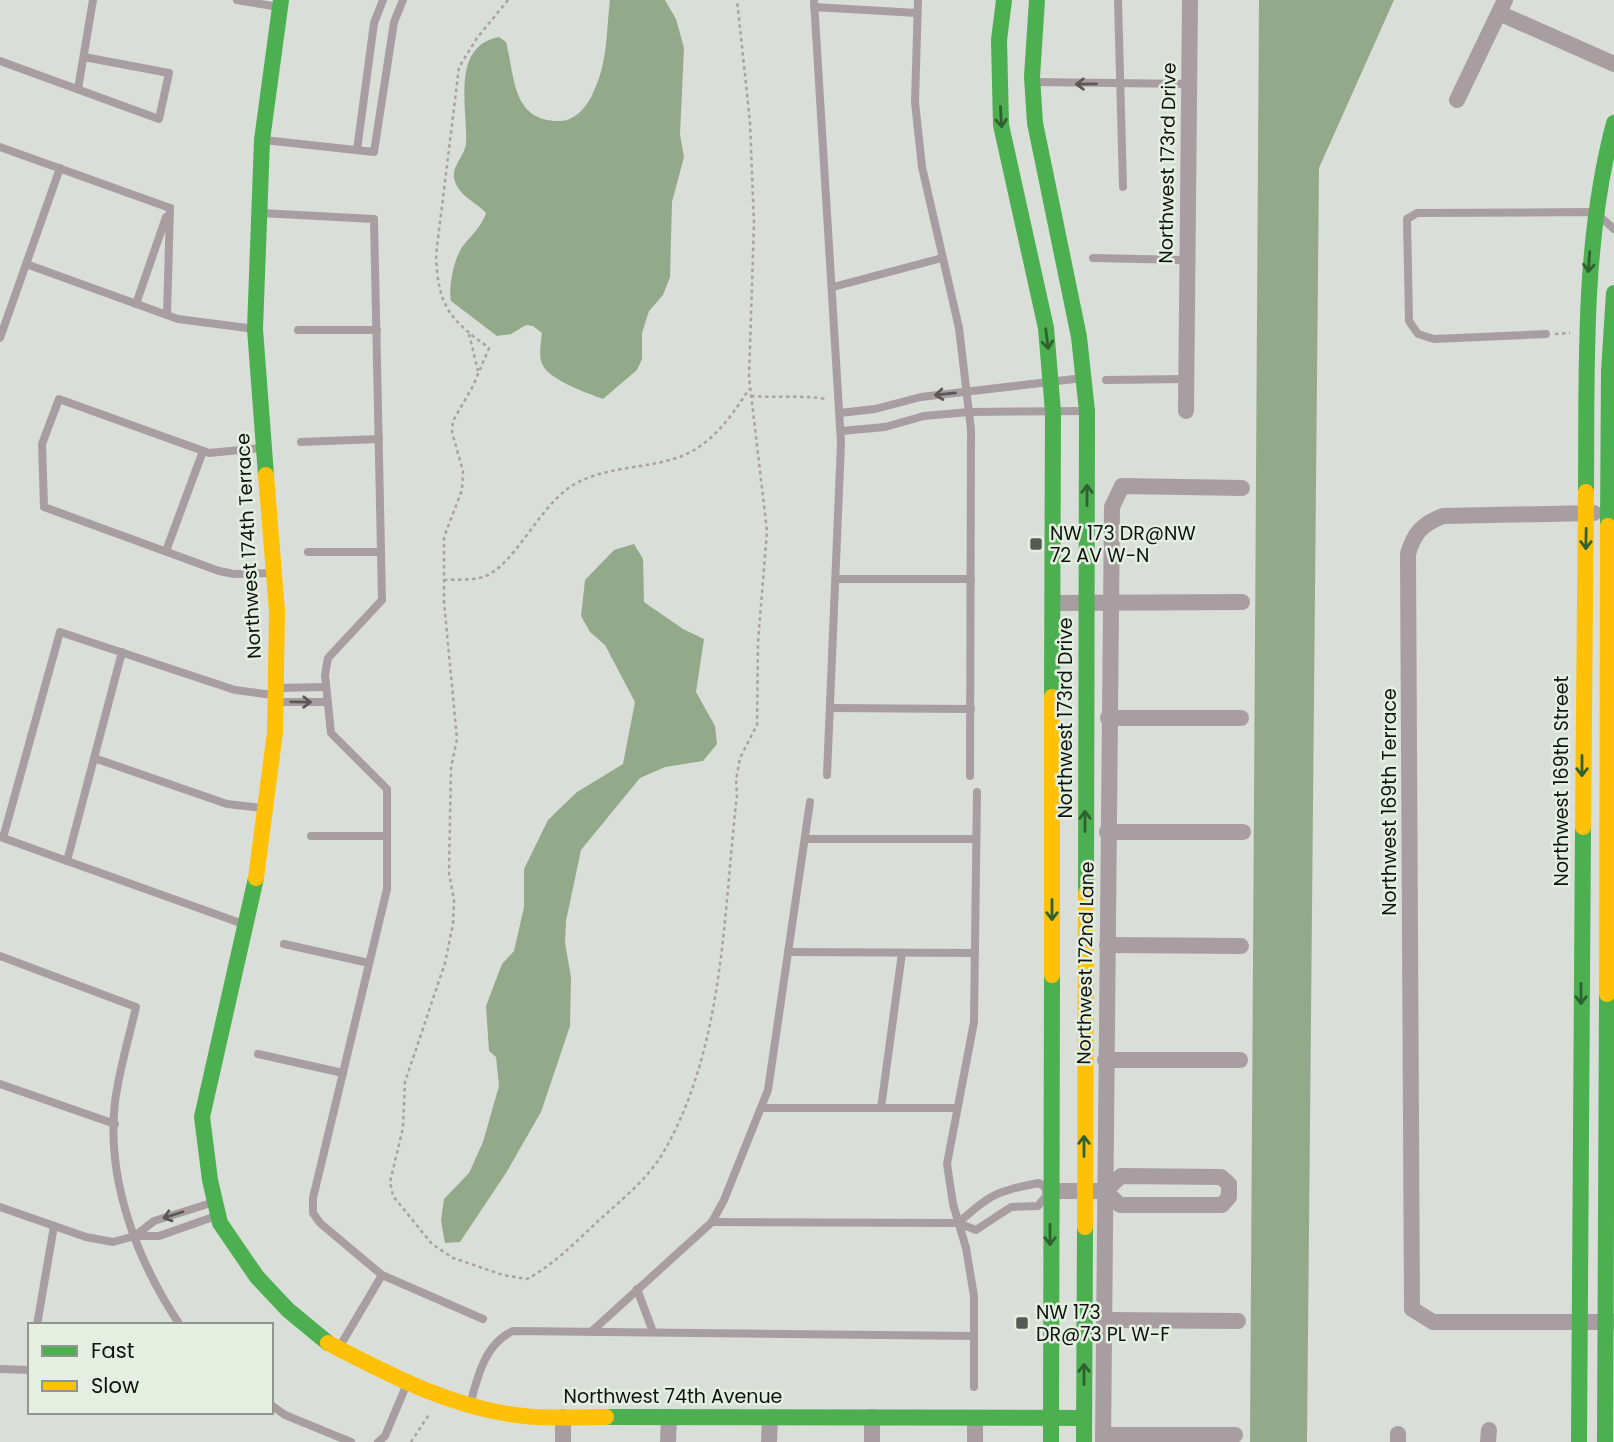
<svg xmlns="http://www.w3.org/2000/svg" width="1614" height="1442" font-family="Poppins,sans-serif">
  <rect width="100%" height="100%" fill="#d9ded8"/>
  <g fill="#93aa8a">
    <path d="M 610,0 L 665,0 L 676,19 L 684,48 L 680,135 L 684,157 L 672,202 L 670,277 L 663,295 L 649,311 L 642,333 L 642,359 L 637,370 L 603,399 C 587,393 545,379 541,361 C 539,353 541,341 542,333 L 533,326 L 526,325 L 511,334 L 497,336 L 451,301 C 448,287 454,258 463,246 C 472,234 481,228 486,213 C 475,201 458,196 454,178 C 452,165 465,156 466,143 C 468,109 450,46 499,37 L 506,42 C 515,77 512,122 560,121 C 574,121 586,108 592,95 C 608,64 606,33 610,0 Z"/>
    <polygon points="1259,0 1394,0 1319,168 1307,1442 1250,1442"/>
    <polygon points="634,544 643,559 644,602 683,629 704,639 696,692 715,726 717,744 703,761 665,767 640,778 581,850 566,921 565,943 571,977 570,1026 541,1112 506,1173 460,1242 445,1243 441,1221 444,1199 469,1173 483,1142 499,1086 496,1057 489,1051 486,1006 502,964 514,951 524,907 524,869 548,820 577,792 623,764 635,702 605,645 590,632 581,616 585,580 614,550"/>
  </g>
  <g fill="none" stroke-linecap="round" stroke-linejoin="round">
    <g stroke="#a8a2a3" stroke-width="2.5" stroke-dasharray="3.5 3.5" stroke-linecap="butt">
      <path d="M 508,0 L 477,38 L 459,67 L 436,255 C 438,306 449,319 489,348 L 473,386 L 453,421 L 452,432 L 463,471 L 462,490 L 444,537 L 444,602 L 457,739 L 451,768 L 449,873 L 454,900 L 453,924 L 445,963 L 405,1082 L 403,1128 L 390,1182 L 393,1196 L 432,1244 L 453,1258 L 503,1275 L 527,1279 C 553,1265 575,1243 597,1222 C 620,1201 647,1180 663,1153 C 725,1046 723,914 737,795 L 736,780 L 740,758 L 757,725 L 758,642 L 767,531 L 749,377 L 754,224 L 750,122 L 737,0"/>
      <polyline points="469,334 478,371"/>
      <polyline points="1555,334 1570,333"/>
      <path d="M 751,396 C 777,398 801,395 827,399"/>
      <path d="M 444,580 C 457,579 474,581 486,576 C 516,562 538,509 570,487 C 604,465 645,470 682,456 C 712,444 732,416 749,389"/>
      <polyline points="411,1442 430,1413"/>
    </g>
    <g stroke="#a89ea2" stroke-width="8">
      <polyline points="237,0 279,7"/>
      <polyline points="814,0 841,443 827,775"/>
      <polyline points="918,0 915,102 922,167 959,328 971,430 970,776"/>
      <polyline points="1118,0 1123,187"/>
      <polyline points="814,7 917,13"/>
      <polyline points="0,61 159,119 169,73 84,57"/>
      <polyline points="1035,82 1189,84"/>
      <polyline points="78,89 93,0"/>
      <polyline points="264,140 374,152 394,22 403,0"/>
      <polyline points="0,147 170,208"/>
      <polyline points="357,150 374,23 383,0"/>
      <polyline points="261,213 374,219 382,600 328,658 325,675 331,733 387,789 387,889 313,1198 313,1213 320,1223 382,1275 483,1319"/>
      <polyline points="1093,258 1187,260"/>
      <polyline points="26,264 178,319 255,329"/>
      <polyline points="833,287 942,258"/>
      <polyline points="136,304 166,217"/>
      <polyline points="167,315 170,208"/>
      <polyline points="298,330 377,330"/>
      <polyline points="1546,334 1434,339 1418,334 1409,321 1407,219 1417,213 1595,212 1614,229"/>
      <polyline points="0,338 60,168"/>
      <polyline points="1106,380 1186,379"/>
      <polyline points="840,413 875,409 921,397 1083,378"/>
      <polyline points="841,431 885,427 924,416 969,412 1084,411"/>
      <polyline points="301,442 379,439"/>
      <polyline points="261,448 209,453 59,399 42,444 44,507 219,571 234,574 271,573"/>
      <polyline points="166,551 203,451"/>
      <polyline points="308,552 381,552"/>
      <polyline points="836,579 971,579"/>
      <polyline points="276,688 326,687"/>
      <polyline points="278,702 327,702"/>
      <polyline points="830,708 971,709"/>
      <polyline points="94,758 227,804 262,808"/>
      <polyline points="311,836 387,836"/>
      <polyline points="805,839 976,839"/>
      <polyline points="67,861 122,652"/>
      <polyline points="246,925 3,838 60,632 235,690 272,695"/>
      <polyline points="284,944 369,963"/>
      <polyline points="788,952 975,953"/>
      <path d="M 0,956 L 136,1007 C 129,1038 119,1070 115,1102 C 106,1180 137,1261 180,1325"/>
      <polyline points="258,1054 343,1073"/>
      <polyline points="0,1084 115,1124"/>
      <polyline points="761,1108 957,1108"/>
      <polyline points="881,1108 902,953"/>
      <polyline points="0,1207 86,1237 113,1242 135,1236 159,1236 216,1216"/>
      <path d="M 712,1222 L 958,1223 L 976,1230 L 1011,1207 L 1038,1206 L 1050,1191 L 1039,1183 C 994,1192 993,1193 958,1223"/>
      <polyline points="135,1236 154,1221 211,1203"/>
      <polyline points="637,1289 653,1332"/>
      <polyline points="37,1325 54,1226"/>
      <polyline points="591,1332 712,1222 724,1200 768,1090 810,802"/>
      <polyline points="340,1346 382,1275"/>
      <polyline points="0,1369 30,1370"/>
      <polyline points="974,1387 974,1296 966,1248 953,1204 947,1164 974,1022 977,792"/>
      <polyline points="271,1405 285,1415 351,1442"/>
      <path d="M 470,1405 C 477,1378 485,1343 513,1331 L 974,1336"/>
      <polyline points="378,1442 385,1436 406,1386"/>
    </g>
    <g stroke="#a89ea2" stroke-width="16">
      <polyline points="1499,13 1614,64"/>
      <polyline points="1457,100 1505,0"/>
      <polyline points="1186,411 1190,0"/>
      <path d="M 1594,513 L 1443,516 C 1422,524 1414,533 1408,554 L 1412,1309 L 1433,1322 L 1614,1322"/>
      <polyline points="1053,603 1242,602"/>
      <polyline points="1108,718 1241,718"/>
      <polyline points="1107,832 1243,832"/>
      <polyline points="1107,945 1241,946"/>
      <polyline points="1105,1060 1240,1060"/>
      <polyline points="1050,1191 1105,1191 1120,1205 1222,1205 1229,1197 1229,1184 1221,1177 1121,1176 1105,1191"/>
      <polyline points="1104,1320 1238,1321"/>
      <polyline points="975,1419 975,1442"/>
      <polyline points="1398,1434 1398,1442"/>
      <polyline points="1103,1435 1235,1435"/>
      <polyline points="563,1442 563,1417"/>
      <polyline points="668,1442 669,1417"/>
      <polyline points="769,1442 770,1417"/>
      <polyline points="872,1442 872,1417"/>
      <polyline points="1103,1442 1112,507 1122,486 1242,488"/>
      <polyline points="1488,1442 1489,1430"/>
    </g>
    <g stroke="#4caf50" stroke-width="16">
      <polyline points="1004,0 999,40 1001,125 1046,328 1053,412 1052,697"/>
      <polyline points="1037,0 1032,77 1035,123 1079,337 1087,411 1086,893"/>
      <polyline points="266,475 255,329 262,140 281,0"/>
      <path d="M 1586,492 C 1587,368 1582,244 1614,123"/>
      <polyline points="1608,526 1609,371 1614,293"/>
      <polyline points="256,878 202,1117 210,1180 220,1223 257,1277 288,1310 328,1343"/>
      <polyline points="606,1417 1084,1418"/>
      <polyline points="1051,1442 1052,975"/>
      <polyline points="1084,1442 1085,1227"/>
      <polyline points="1579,1442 1583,827"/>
      <polyline points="1605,1442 1607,994"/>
    </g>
    <g stroke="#ffc107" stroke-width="16">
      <polyline points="1583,827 1586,492"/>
      <polyline points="256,878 275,732 277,611 266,475"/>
      <polyline points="1052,975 1052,697"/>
      <polyline points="1607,994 1608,526"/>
      <polyline points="1085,1227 1086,893"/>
      <path d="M 328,1343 C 390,1375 453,1409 524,1416 C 551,1419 579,1417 606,1417"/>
    </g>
  </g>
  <defs><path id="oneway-shaft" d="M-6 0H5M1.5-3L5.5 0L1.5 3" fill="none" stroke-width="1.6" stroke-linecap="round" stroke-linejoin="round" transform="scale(1.75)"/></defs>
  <g stroke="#5c5858">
    <use href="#oneway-shaft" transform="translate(1086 84) rotate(179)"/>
    <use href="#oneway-shaft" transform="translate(945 394) rotate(174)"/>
    <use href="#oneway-shaft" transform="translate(301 702) rotate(1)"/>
    <use href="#oneway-shaft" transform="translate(173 1215) rotate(162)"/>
  </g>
  <g stroke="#2e612f">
    <use href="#oneway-shaft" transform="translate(1001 117) rotate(87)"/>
    <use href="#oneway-shaft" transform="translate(1589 262) rotate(94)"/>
    <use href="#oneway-shaft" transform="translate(1047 339) rotate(83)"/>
    <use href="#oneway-shaft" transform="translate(1087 495) rotate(-90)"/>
    <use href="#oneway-shaft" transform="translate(1586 539) rotate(91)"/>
    <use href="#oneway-shaft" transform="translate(1582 766) rotate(90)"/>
    <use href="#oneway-shaft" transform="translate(1085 821) rotate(-90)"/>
    <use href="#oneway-shaft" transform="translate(1052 910) rotate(90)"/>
    <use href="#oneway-shaft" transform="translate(1581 994) rotate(90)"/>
    <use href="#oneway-shaft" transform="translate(1084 1146) rotate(-90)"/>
    <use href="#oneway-shaft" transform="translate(1050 1235) rotate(90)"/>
    <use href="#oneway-shaft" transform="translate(1084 1374) rotate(-90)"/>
  </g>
  <g fill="#565a55" stroke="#e5efe1" stroke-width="2.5">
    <rect x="1029" y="537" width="14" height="14" rx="3.5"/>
    <rect x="1015" y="1316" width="14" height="14" rx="3.5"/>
  </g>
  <g text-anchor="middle" stroke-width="5" stroke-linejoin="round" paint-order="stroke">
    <g font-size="19" fill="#0f130e" stroke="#e5efe1">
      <text transform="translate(1167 163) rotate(-89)" y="7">Northwest 173rd Drive</text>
      <text transform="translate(248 546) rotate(-93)" y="7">Northwest 174th Terrace</text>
      <text transform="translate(1065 718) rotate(-90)" y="7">Northwest 173rd Drive</text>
      <text transform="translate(1561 781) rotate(-90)" y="7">Northwest 169th Street</text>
      <text transform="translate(1389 802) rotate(-90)" y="7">Northwest 169th Terrace</text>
      <text transform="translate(1085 963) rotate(-89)" y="7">Northwest 172nd Lane</text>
      <text x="673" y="1403">Northwest 74th Avenue</text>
    </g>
    <g font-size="19" fill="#0f130e" stroke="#e5efe1" text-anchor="start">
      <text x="1050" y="540">NW 173 DR@NW<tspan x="1050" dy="22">72 AV W-N</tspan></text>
      <text x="1036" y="1319">NW 173<tspan x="1036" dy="22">DR@73 PL W-F</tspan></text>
    </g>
  </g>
  <rect x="28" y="1323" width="245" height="91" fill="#e5efe1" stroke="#8f978d" stroke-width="2"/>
  <rect x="42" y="1346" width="35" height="10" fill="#4caf50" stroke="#8f978d" stroke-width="2"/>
  <text x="91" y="1358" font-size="21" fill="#0f130e">Fast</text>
  <rect x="42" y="1381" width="35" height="10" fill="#ffc107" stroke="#8f978d" stroke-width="2"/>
  <text x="91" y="1393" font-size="21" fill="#0f130e">Slow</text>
</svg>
